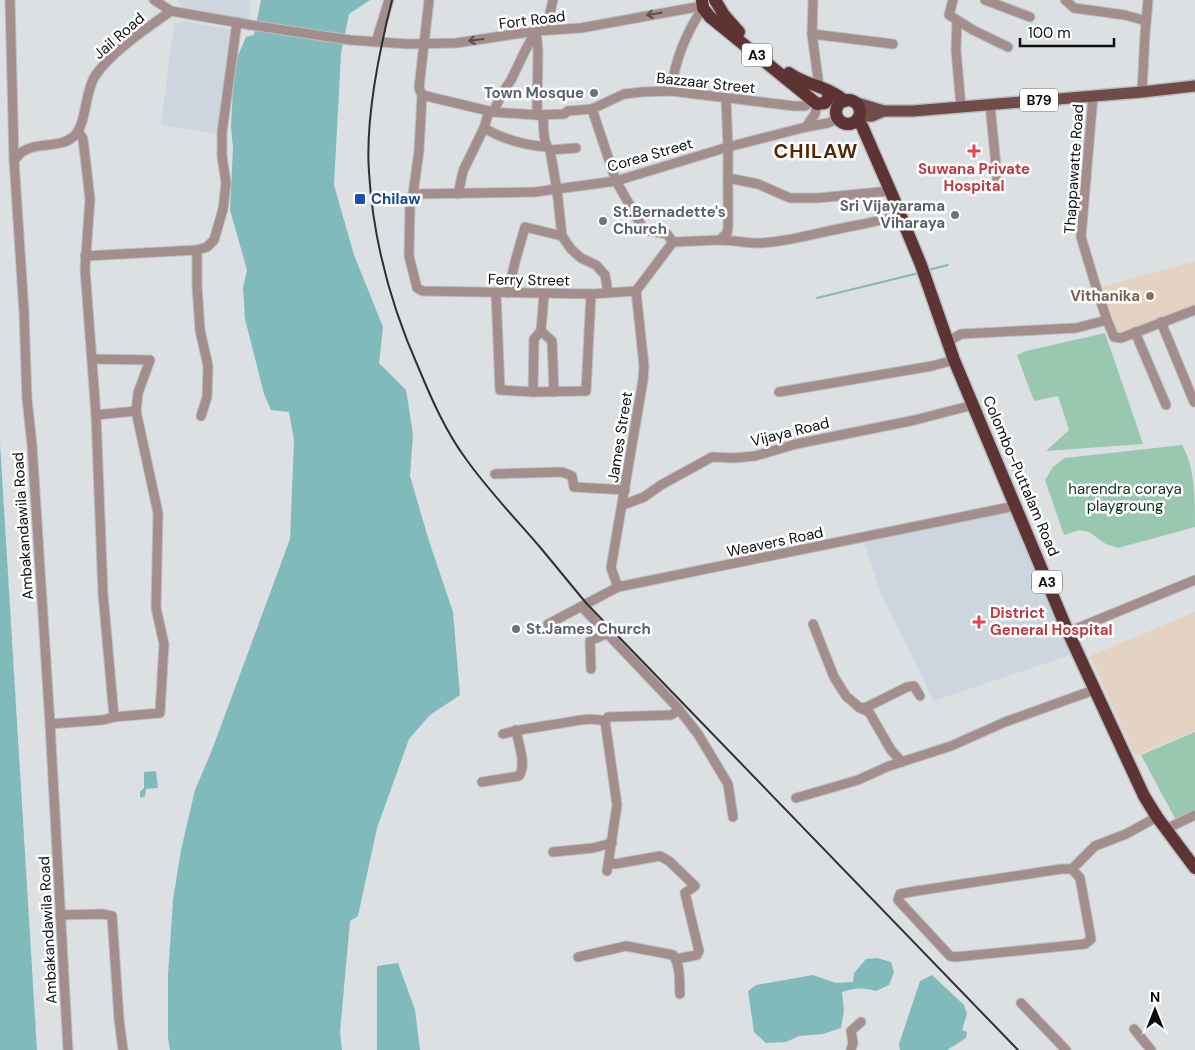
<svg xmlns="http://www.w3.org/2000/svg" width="1195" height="1050" font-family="'DM Sans',sans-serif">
  <rect width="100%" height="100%" fill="#dce0e3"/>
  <g fill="#cdd6df">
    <polygon points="177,0 251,0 249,23 181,6"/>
    <polygon points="182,21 232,30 219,134 161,125 174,24"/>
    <polygon points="1018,511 1076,653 934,701 880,592 864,542"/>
  </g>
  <g fill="#e4d2c2">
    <polygon points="1195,261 1195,306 1118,335 1101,287"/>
    <polygon points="1195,612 1195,731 1135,756 1090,656"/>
  </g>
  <g fill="#99c7b0">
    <polygon points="1105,333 1143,444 1046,451 1069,430 1058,396 1034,401 1017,355 1026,351"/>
    <path d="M 1182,445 C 1195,466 1195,500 1195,527 L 1118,548 L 1106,544 L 1089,532 L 1079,530 L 1064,535 L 1045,480 L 1053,467 L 1065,458 Z"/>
    <polygon points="1195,732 1195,813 1177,822 1141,755"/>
  </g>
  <g fill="#81babb">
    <polygon points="261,0 370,0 349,14 341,54 334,185 354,255 383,327 379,363 406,390 413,434 410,476 429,541 453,612 460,695 430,715 409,739 377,828 358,916 350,921 340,1032 342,1050 170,1050 168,1038 168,975 173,900 181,850 195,790 212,750 290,539 294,440 289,412 271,410 264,394 245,319 243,288 247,270 230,210 233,148 231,127 233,88 237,58 246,37 254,35"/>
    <polygon points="0,443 37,1050 0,1050"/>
    <polygon points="156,771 158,788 146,789 145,796 142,798 140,797 140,792 144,788 144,772"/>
    <path d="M 877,958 L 891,962 L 894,972 L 889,985 L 876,991 C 863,987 854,988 842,992 L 844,1011 L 841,1028 L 823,1034 L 799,1036 L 786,1042 L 766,1043 L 754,1032 L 748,991 L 756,985 L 813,975 L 836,983 L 853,982 L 854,973 L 866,959 Z"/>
    <polygon points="398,963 415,1010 420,1050 377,1050 377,966"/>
    <polygon points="932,975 964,1005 967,1014 962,1030 967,1032 966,1038 947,1050 900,1050 899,1044 920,981"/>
  </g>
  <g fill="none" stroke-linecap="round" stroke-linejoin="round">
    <g stroke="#81babb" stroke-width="2">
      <polyline points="928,270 948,265"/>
      <polyline points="817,298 919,273"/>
    </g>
    <g stroke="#bbbec1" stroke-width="11">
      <g id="minor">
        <polyline points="10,0 14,160 24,312 27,399 32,445 50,724 68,1050"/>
        <polyline points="154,0 171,11 251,25 350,40 408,44 456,43 536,31 581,28 702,6"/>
        <polyline points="429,0 419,88 422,95 419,151 413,194 410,205 409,256 417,288 423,291 591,294 636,291 673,242 720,240 727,233 728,227 728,147 726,99"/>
        <polyline points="813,0 812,34 819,86"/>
        <polyline points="953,0 949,15 973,30 1008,47"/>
        <polyline points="985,0 1030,17"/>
        <polyline points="1065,0 1074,8 1125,15 1146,21"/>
        <polyline points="957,21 956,50 961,107"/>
        <polyline points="536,32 538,50 537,115"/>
        <polyline points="812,34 893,44"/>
        <polyline points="376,42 389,0"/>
        <path d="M 671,91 C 675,60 685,34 703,8"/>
        <polyline points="1142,92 1145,34 1148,0"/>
        <polyline points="422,95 493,112 537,115 564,114 568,111 592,109 624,94 642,92 671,91 794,106 805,106 811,101"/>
        <polyline points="1093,96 1081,237 1097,290 1107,320 1114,337 1121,338 1195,310"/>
        <polyline points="990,104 998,186"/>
        <polyline points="592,109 616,181 644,230 667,234 673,242"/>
        <polyline points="493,112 503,92 511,80 526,49 536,31 548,22 553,0"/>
        <path d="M 543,115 C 544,126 542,142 550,150 L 557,190 L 562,236 L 571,249 L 581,258 L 596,265 L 605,275 L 608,292"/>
        <polyline points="806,127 815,114 817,104"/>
        <path d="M 484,128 C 504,140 523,145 547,147"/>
        <polyline points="550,150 576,148"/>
        <path d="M 14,160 C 17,158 19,154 22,152 C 37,141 59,149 73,137 C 87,126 84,93 95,76 C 111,52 147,28 171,11"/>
        <polyline points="728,178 758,184 790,198 818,198 890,191"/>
        <polyline points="413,194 535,192 616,181 728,147 806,127 828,123 838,119"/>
        <polyline points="458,194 463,171 484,128 489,111"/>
        <path d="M 720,240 C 734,240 748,244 762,243 C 786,242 809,235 833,230 C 856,225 878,222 900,215"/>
        <polyline points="197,250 197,287 200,330 208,366 207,397 201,416"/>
        <polyline points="85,256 197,250 207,247 214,240 223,209 226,183 222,156 222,132 237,22"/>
        <polyline points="496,293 500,390 533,392 586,391 591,294"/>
        <polyline points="508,293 515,262 525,227 562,236"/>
        <polyline points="1161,322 1194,402"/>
        <polyline points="541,331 552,341 554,392"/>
        <polyline points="1135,332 1166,405"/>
        <polyline points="947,342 961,334 1076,328 1107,320"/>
        <polyline points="92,359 150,360 138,393 136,411 158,513 156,608 164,644 160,713 114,717"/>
        <polyline points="533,392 534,339 541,331 544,294"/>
        <polyline points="779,392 932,366 954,360"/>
        <polyline points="96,415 136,411"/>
        <polyline points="495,474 562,472 572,476 574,487 625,490"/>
        <polyline points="623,505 644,497 661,485 712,457 734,458 755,456 796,444 915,420 973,405"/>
        <polyline points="618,587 611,568 643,380 644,366 636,291"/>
        <polyline points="582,607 677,707 676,712 671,715 608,717 605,721 617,805 607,871"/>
        <polyline points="548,624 618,587 1015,506"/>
        <polyline points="813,624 834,677 846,696 860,708 869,712 891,750 902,762"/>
        <polyline points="1068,632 1195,580"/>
        <polyline points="591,669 590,641 608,633"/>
        <polyline points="677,707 698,734 728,784 733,817"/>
        <polyline points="860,708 867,707 907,687 914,686 920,696"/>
        <polyline points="50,724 103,720 114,717 103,594 96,415 85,269 90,199 83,139 78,131"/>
        <path d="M 503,734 C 519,729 534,728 550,725 C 568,723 588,716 605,721"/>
        <path d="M 482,782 L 519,776 C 527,764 518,743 516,730"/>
        <polyline points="796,798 858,780 889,766 951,746 1005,722 1094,690"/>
        <polyline points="1166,829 1195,815"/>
        <polyline points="553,852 593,848 612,843"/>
        <polyline points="609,862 615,864 660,856 669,861 695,886 685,893 699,951 697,955 676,959"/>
        <polygon points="1061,869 1072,869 1080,878 1091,939 1085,944 955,957 950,956 898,900 900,894 916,891"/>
        <polyline points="1072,869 1095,846 1126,834 1157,817"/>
        <polyline points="60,915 103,914 112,916 119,1019 123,1050"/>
        <path d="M 578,957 L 626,946 L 673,955 C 681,966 679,981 680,994"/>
        <polyline points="1021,1003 1066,1050"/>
        <polyline points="1134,1029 1151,1050"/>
        <polyline points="851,1050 853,1043 851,1031 861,1022"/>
      </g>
    </g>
    <g stroke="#bbbec1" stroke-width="14">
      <g id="major">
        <polyline points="854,102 884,111 913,111 1142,92 1195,86"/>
        <polyline points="859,116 872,116 884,111"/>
      </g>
    </g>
    <g stroke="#bbbec1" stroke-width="15">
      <g id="highway">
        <polyline points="702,0 703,8 710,17 817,104 825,103 829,97 827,91"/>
        <polyline points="715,0 724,15 739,32"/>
        <path d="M 789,73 C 807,86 828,86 845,101"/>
        <circle cx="848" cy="112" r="12"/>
        <polyline points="857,120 862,126 893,197 921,265 954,360 1068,632 1144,796 1157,817 1195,868"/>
      </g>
    </g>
    <use href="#minor" stroke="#a48e8d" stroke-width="9"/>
    <use href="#major" stroke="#704b4a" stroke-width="11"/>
    <use href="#highway" stroke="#5d3433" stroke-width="12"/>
    <path stroke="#2e2f31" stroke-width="2" d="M 392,0 C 379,52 365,118 369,172 C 373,240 391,306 419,369 C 432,400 446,432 466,459 C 488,490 514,517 539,546 C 555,565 571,585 587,604 L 1018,1050"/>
  </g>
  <defs><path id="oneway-shaft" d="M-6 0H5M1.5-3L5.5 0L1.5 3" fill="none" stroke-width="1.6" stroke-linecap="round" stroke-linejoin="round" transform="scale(1.25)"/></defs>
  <g stroke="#584e4e">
    <use href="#oneway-shaft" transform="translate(654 14) rotate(171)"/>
    <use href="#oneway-shaft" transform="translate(476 40) rotate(173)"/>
  </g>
  <g fill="#6b7280" stroke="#fff" stroke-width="2">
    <circle cx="594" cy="93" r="5"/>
    <circle cx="955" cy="215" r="5"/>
    <circle cx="603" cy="221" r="5"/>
    <circle cx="516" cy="629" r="5"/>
  </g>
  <g fill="#e0444e" stroke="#fff" stroke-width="2">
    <path d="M971.5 143.5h5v5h5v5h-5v5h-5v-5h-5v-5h5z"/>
    <path d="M976.5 614.5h5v5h5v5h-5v5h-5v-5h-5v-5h5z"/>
  </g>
  <rect fill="#1a4fb4" stroke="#fff" stroke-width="2" x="354" y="193" width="12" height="12" rx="2.5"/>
  <circle fill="#8d6e63" stroke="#fff" stroke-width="2" cx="1150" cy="296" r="5"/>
  <g text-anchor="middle" stroke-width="5" stroke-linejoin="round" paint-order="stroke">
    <g fill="#fff" stroke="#555656" stroke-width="1">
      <rect x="742" y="43.5" width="30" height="23" rx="4"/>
      <rect x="1020" y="88.5" width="38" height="23" rx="4"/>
      <rect x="1032" y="570.5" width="30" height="23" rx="4"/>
    </g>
    <g font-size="14" font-weight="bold" fill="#0c0d0e">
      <text x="757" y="60">A3</text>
      <text x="1039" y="105">B79</text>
      <text x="1047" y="587">A3</text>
    </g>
    <g font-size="15" fill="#0c0d0e" stroke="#fff">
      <text transform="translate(532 20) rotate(-7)" y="5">Fort Road</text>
      <text transform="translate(119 36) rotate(-41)" y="5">Jail Road</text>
      <text transform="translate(706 83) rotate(6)" y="5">Bazzaar Street</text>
      <text transform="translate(650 155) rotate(-16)" y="5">Corea Street</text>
      <text transform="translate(1074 169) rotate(-86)" y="5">Thappawatte Road</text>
      <text transform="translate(529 280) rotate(1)" y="5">Ferry Street</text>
      <text transform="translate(790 432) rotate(-14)" y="5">Vijaya Road</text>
      <text transform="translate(620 437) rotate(-81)" y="5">James Street</text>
      <text transform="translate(1021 476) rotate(67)" y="5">Colombo-Puttalam Road</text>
      <text transform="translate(23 526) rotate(-94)" y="5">Ambakandawila Road</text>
      <text transform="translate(775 542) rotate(-12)" y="5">Weavers Road</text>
      <text transform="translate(48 930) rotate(-93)" y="5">Ambakandawila Road</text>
    </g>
    <g font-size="15" font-weight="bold" fill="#5b616d" stroke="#fff" text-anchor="end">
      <text x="584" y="98">Town Mosque</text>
      <text x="945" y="211">Sri Vijayarama<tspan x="945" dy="17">Viharaya</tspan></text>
      <text x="613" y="217" text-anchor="start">St.Bernadette's<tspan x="613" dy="17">Church</tspan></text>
      <text x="526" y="634" text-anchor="start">St.James Church</text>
    </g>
    <g font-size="15" font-weight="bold" fill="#be3a42" stroke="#fff">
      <text x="974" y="174">Suwana Private<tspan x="974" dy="17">Hospital</tspan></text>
      <text x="990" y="618" text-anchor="start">District<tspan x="990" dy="17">General Hospital</tspan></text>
    </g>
    <g font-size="15" font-weight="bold" fill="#164399" stroke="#fff" text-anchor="start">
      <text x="371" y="204">Chilaw</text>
    </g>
    <g font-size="15" font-weight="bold" fill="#785e54" stroke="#fff" text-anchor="end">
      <text x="1140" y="301">Vithanika</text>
    </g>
    <g font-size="15" fill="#093122" stroke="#fff">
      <text x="1125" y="494">harendra coraya<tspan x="1125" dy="17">playgroung</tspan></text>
    </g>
    <g font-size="20" font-weight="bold" letter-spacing="1" fill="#562905" stroke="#fff">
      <text x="816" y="158">CHILAW</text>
    </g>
  </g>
  <g transform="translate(1155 1010)" stroke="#ffffff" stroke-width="4" paint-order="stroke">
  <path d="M0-4L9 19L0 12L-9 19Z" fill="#0c0d0e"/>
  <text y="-8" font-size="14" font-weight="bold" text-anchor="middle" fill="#0c0d0e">N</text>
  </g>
  <path d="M1020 38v8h94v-8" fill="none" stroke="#0c0d0e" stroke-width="2.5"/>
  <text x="1028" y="38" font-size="15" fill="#0c0d0e" stroke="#ffffff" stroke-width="4" paint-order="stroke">100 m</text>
</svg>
